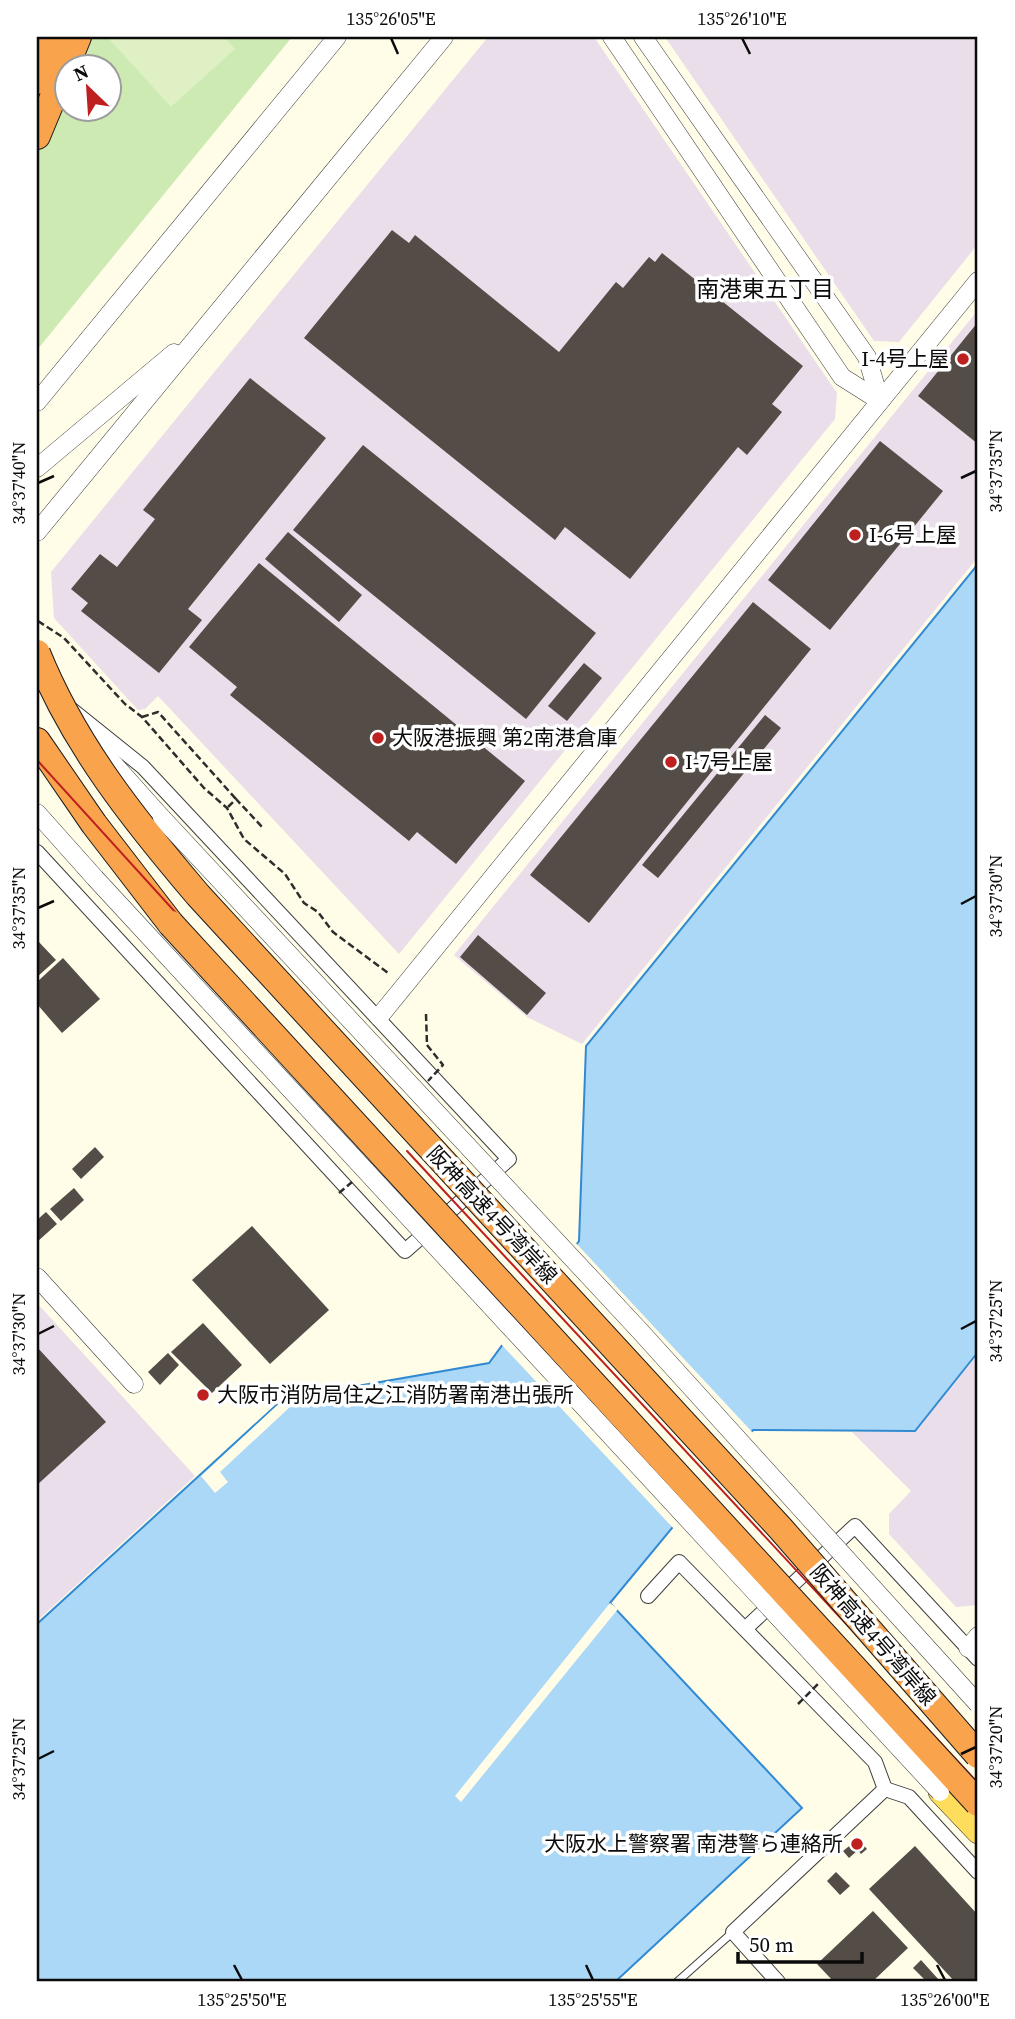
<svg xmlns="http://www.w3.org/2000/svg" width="1015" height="2019" font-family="'Source Serif 4','Noto Sans JP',serif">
  <rect width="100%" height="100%" fill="#fffce8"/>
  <g fill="#eadeea">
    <polygon points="488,37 594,37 837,393 835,419 399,954 158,696 145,709 138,710 54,618 51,572"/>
    <polygon points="665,37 978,37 978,244 899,342 874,341"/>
    <polygon points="978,310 978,557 582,1044 527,1017 454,955"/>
    <polygon points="37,1303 195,1476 37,1621"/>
    <polygon points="978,1354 978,1605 956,1607 889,1534 889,1514 911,1491 852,1432 915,1431"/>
  </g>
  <path fill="#cceab2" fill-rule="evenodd" d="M 37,37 L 292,37 L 37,350 ZM 66,66 L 108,66 L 108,108 L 66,108 Z"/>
  <polygon fill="#dff0c4" points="111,37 224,37 235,49 171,107 109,39"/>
  <polygon fill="#acd8f8" stroke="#318ad1" stroke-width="2" points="978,564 978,1352 915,1431 753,1430 610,1603 802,1808 615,1982 37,1982 37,1624 283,1399 489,1363 579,1241 586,1046"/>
  <g fill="#fffce8">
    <polygon points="574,1241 754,1434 675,1530 500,1343"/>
    <polygon points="285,1398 291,1406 220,1472 228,1482 215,1493 201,1476"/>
    <polygon points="610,1603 618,1609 461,1802 455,1796"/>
  </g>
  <g fill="#544c47">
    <polygon points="392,230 409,243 415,235 559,352 616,282 623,288 649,257 655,262 662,253 803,366 772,404 782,412 747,455 738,447 630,579 565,527 555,540 304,338"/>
    <polygon points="978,322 978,444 918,396"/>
    <polygon points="250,378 326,438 188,609 202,620 159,673 81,611 88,603 71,589 100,554 117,567 155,519 143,510"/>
    <polygon points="880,441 943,491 830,630 768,580"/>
    <polygon points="363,445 596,633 526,719 293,530"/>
    <polygon points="288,532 362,595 339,622 265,559"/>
    <polygon points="259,563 525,781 456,864 417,832 409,841 230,695 237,687 189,647"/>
    <polygon points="753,602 811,649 589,923 530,875"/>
    <polygon points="584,663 602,678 567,721 548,706"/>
    <polygon points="765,715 781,728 658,878 642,865"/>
    <polygon points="478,935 546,993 527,1015 460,957"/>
    <polygon points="37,940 56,960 37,977"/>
    <polygon points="63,958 100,999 62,1033 37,1004 37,982"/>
    <polygon points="95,1147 104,1157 81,1179 72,1169"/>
    <polygon points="74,1188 84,1200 61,1221 50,1209"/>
    <polygon points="46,1212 57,1224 37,1242 37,1220"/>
    <polygon points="252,1226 329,1310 270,1364 192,1280"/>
    <polygon points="203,1323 242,1365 212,1393 171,1352"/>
    <polygon points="37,1347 106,1422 37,1485"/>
    <polygon points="168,1353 179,1365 160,1385 148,1372"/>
    <polygon points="858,1839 867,1849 861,1854 858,1850 849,1858 843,1851"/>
    <polygon points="915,1846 978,1915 978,1982 955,1982 869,1889"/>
    <polygon points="836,1872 850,1886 840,1895 827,1881"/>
    <polygon points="873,1911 908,1948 872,1982 834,1982 817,1964"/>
    <polygon points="921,1960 939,1980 936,1982 927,1982 913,1968"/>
  </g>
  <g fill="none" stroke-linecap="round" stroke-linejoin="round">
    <g stroke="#3e3e3e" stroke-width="9">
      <polyline id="service" points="677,1982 733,1932"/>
    </g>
    <g stroke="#3e3e3e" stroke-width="16">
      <g id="minor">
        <polyline points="37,852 405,1251 509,1159 143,767 72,710"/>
        <polyline points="648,1596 679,1562 875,1762 885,1789"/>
        <polyline points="745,1629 855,1526 978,1659"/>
        <polyline points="885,1789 909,1797 978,1872"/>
        <polyline points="778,1982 733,1932 885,1789"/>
      </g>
    </g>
    <g stroke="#3e3e3e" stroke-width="19">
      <g id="tertiary">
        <polyline points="612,37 842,377 880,401"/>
        <polyline points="643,37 867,357 880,401"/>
        <polyline points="37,402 337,37"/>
        <polyline points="37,468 174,353"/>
        <polyline points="37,532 444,37"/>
        <polyline points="93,741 162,818"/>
        <polyline points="37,813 95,878"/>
        <polyline points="379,1017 978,281"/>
        <polyline points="37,1277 134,1384"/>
        <polyline points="968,1648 978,1636"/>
      </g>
    </g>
    <g stroke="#1c1c1c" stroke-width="24">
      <polyline id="primary" points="940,1792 978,1832"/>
    </g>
    <g stroke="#1c1c1c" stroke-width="28">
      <g id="motorway">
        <polyline points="37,81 53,37"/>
        <polyline points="37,136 78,37"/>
        <polyline points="37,741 94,824 171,924"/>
      </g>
    </g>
    <g stroke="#2d2d2d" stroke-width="2.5" stroke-dasharray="7 3.5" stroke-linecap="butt">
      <polyline points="38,621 64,638 125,704 142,717 204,788 227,808 244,839 285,874 304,903 318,912 333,932 388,973"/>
      <polyline points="142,717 158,712 236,799"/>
      <polyline points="228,807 236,799 264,829"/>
      <polyline points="426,1014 427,1045"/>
    </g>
    <use href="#service" stroke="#fff" stroke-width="7"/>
    <use href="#minor" stroke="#fff" stroke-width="14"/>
    <use href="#tertiary" stroke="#fff" stroke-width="18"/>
    <use href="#primary" stroke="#fddd5b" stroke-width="23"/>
    <use href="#motorway" stroke="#f9a34d" stroke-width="26"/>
    <g stroke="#be2020" stroke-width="2">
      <polyline points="37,760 465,1231 978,1783"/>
      <polyline points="407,1151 978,1766"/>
    </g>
    <g stroke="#3e3e3e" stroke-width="19" stroke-linecap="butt">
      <g id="tertiary-bridge">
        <polyline points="162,818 640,1331 978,1704"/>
        <polyline points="95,878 940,1792"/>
      </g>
    </g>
    <g stroke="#1c1c1c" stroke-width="28" stroke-linecap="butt">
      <g id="motorway-bridge">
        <path d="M 37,653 C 74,745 135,821 198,895 L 781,1529 L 978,1755"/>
        <polyline points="171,924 978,1803"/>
      </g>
    </g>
    <g stroke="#2d2d2d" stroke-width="2.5" stroke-dasharray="7 3.5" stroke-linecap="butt">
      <polyline points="427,1045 443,1065 428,1081"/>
      <polyline points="339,1193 352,1182"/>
      <polyline points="798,1704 818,1684"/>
    </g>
    <use href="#tertiary-bridge" stroke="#fff" stroke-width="18"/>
    <use href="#motorway-bridge" stroke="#f9a34d" stroke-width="26"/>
  </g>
  <path fill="none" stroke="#0b0b0b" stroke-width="2.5" d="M 391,38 L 398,54M 742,38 L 750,54M 961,478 L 976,471M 38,483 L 54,476M 961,904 L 976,896M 38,908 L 54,901M 961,1329 L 976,1321M 38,1334 L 54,1326M 961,1754 L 976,1747M 38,1759 L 54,1751M 234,1965 L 242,1980M 586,1965 L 593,1980M 937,1965 L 945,1980"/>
  <g fill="#be2020" stroke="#fff" stroke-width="2.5">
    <circle cx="963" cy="359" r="7"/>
    <circle cx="855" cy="535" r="7"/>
    <circle cx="378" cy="738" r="7"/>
    <circle cx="671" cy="762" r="7"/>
    <circle cx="203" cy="1395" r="7"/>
    <circle cx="857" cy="1844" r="7"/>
  </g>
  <g text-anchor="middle" stroke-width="7" stroke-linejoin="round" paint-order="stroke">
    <g font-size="21" fill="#0b0b0b" stroke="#fff" text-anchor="start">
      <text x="949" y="366" text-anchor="end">I-4号上屋</text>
      <text x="869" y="542">I-6号上屋</text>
      <text x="392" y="745">大阪港振興 第2南港倉庫</text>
      <text x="685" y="769">I-7号上屋</text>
      <text x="217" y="1402">大阪市消防局住之江消防署南港出張所</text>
      <text x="843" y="1851" text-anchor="end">大阪水上警察署 南港警ら連絡所</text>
    </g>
    <g font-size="21" fill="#0b0b0b" stroke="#fff">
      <text transform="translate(492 1215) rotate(47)" y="7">阪神高速4号湾岸線</text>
      <text transform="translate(873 1635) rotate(49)" y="7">阪神高速4号湾岸線</text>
    </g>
    <g font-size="23" fill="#0b0b0b" stroke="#fff">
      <text x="765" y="297">南港東五丁目</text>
    </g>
  </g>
  <rect width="1015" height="2019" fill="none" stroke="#ffffff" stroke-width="77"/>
  <g transform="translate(88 88) rotate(335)"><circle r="33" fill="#ffffff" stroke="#9d9d9d" stroke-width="2"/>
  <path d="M0-5L12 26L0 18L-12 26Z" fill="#be2020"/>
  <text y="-10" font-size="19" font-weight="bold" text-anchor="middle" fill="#0b0b0b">N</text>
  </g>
  <path d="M738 1952v10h124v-10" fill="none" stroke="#0b0b0b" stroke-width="3.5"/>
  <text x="749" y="1952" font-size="21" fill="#0b0b0b" stroke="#ffffff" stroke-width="5" paint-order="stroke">50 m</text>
  <rect x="38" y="38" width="938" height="1942" fill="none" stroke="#0b0b0b" stroke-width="2.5"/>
  <g font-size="18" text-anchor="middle" fill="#0b0b0b">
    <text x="391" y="25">135°26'05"E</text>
    <text x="742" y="25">135°26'10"E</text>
    <text transform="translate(996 471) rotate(-90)" y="6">34°37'35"N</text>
    <text transform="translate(19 483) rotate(-90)" y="6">34°37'40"N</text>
    <text transform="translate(996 896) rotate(-90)" y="6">34°37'30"N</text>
    <text transform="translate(19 908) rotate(-90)" y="6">34°37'35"N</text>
    <text transform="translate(996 1321) rotate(-90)" y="6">34°37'25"N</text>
    <text transform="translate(19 1334) rotate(-90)" y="6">34°37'30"N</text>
    <text transform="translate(996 1747) rotate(-90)" y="6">34°37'20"N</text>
    <text transform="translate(19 1759) rotate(-90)" y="6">34°37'25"N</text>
    <text x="242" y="2006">135°25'50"E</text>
    <text x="593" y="2006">135°25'55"E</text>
    <text x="945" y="2006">135°26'00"E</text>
  </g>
</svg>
